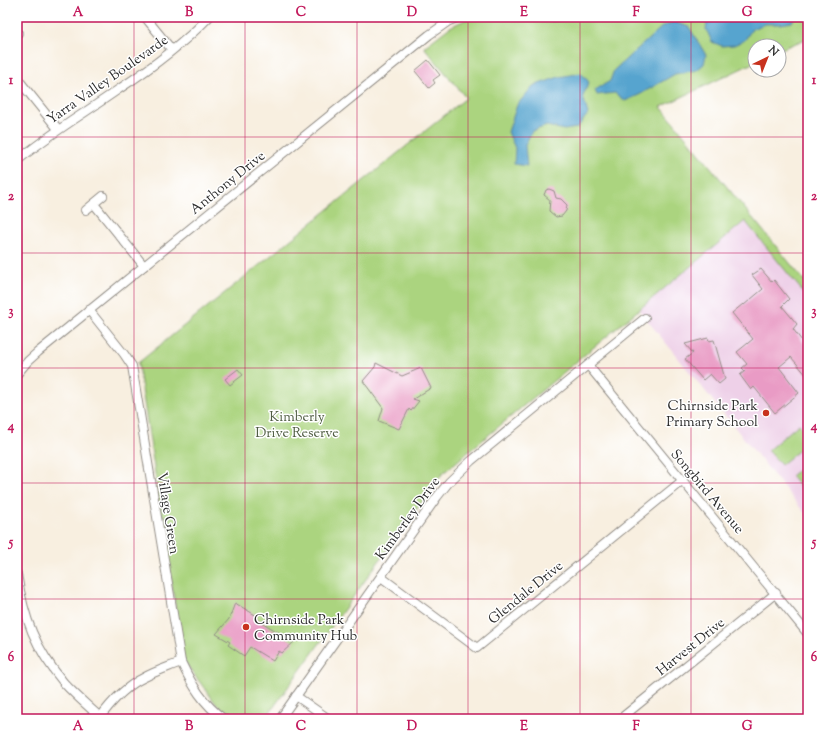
<svg xmlns="http://www.w3.org/2000/svg" width="825" height="736" font-family="'Sorts Mill Goudy',serif">
  <rect width="100%" height="100%" fill="#fff"/>
  <filter id="ink" filterUnits="userSpaceOnUse"><feTurbulence type="fractalNoise" baseFrequency=".025" numOctaves="2"/><feDisplacementMap in="SourceGraphic" scale="8" xChannelSelector="R" yChannelSelector="G"/><feConvolveMatrix kernelMatrix="1 2 1 2 8 2 1 2 1" color-interpolation-filters="sRGB"/></filter>
  <filter id="wash" filterUnits="userSpaceOnUse"><feTurbulence type="fractalNoise" baseFrequency=".012" numOctaves="4" result="noise"/><feDisplacementMap in="SourceGraphic" scale="16" xChannelSelector="R" yChannelSelector="G"/><feGaussianBlur stdDeviation="0.9" result="paint"/><feColorMatrix in="noise" values="0 0 0 0 0 0 0 0 0 0 0 0 0 0 0 0 0 1.4 0 .05"/><feComposite in="paint" operator="in"/></filter>
  <g filter="url(#wash)">
    <rect width="100%" height="100%" fill="#f8efe0"/>
    <polygon fill="#eed0e8" points="745,221 808,298 808,517 639,310"/>
    <g fill="#abd47f" stroke="#6b8055">
      <polygon points="471,17 511,17 547,22 585,17 808,17 808,38 779,50 779,46 755,46 755,62 661,107 808,285 808,298 745,221 442,474 265,719 235,719 216,704 184,661 177,617 138,363 466,98 424,47 450,27"/>
      <polygon points="799,424 808,435 808,443 781,465 768,450"/>
      <polygon points="808,462 808,487 803,491 791,476"/>
    </g>
    <g fill="#56a4cf" stroke="#40687d">
      <polygon points="708,17 796,17 792,22 781,24 765,24 752,29 745,40 734,45 722,46 712,42 706,29"/>
      <polygon points="674,22 689,27 706,55 704,64 697,70 675,74 639,95 625,101 615,93 597,95 595,90 610,81 614,70 663,26"/>
      <polygon points="581,73 589,82 583,96 588,114 577,128 564,130 547,126 532,131 525,145 527,166 514,164 515,148 508,132 517,105 533,86 559,77"/>
    </g>
    <g id="blocks">
      <g fill="#e99bc5">
        <polygon points="428,60 440,75 433,80 435,83 429,88 415,71"/>
        <polygon points="549,189 554,191 556,198 561,199 567,205 566,211 562,216 556,217 549,211 550,200 544,195 546,190"/>
        <polygon points="761,269 772,282 774,280 789,299 782,306 797,324 793,329 808,349 808,377 791,357 779,367 799,393 775,413 754,387 751,390 740,375 745,371 742,368 747,364 737,352 753,339 732,313 743,304 744,305 763,289 752,275"/>
        <polygon points="708,338 709,341 714,340 725,379 719,384 710,374 703,380 685,359 693,353 685,344"/>
        <polygon points="376,363 402,376 421,368 431,388 413,399 419,401 411,411 409,409 399,429 379,421 383,408 363,381 375,367"/>
        <polygon points="238,369 243,375 230,385 225,379"/>
        <polygon points="235,603 257,616 255,618 294,642 282,653 279,651 273,661 250,647 244,656 228,645 230,642 216,634 229,619"/>
      </g>
    </g>
  </g>
  <g filter="url(#ink)">
    <use href="#blocks" fill-opacity="0" stroke="#928d86" stroke-width="1"/>
    <g fill="none" stroke-linecap="round" stroke-linejoin="round">
      <g stroke="#928d86" stroke-width="10">
        <g id="minor">
          <polyline points="145,17 172,50"/>
          <polyline points="540,17 557,17"/>
          <polyline points="17,34 18,33"/>
          <polyline points="17,78 58,129"/>
          <path d="M 17,161 C 49,134 85,113 119,89 C 151,68 183,44 209,17"/>
          <polyline points="94,204 144,266"/>
          <polyline points="86,210 103,196"/>
          <path d="M 89,310 L 124,354 L 132,366 L 181,662 C 192,685 203,704 224,719"/>
          <polyline points="588,365 808,634"/>
          <polyline points="17,374 28,361 38,352 429,35 449,21 460,17"/>
          <path d="M 17,574 C 24,619 35,648 64,683 C 75,695 88,706 100,717"/>
          <polyline points="381,577 477,648 683,480"/>
          <polyline points="296,696 329,719"/>
          <path d="M 99,719 C 111,702 126,686 145,677 C 156,671 169,667 181,662"/>
          <polyline points="280,719 437,497 449,482 471,461 645,318"/>
          <polyline points="620,719 776,593"/>
        </g>
      </g>
      <use href="#minor" stroke="#fff" stroke-width="8"/>
    </g>
  </g>
  <path fill="none" stroke="#c2185b" stroke-width="1" stroke-opacity="0.55" d="M 134,17 L 134,719M 245,17 L 245,719M 357,17 L 357,719M 468,17 L 468,719M 580,17 L 580,719M 691,17 L 691,719M 17,137 L 808,137M 17,253 L 808,253M 17,368 L 808,368M 17,483 L 808,483M 17,599 L 808,599"/>
  <g fill="#c8321e" stroke="#fff" stroke-width="1.5">
    <circle cx="766" cy="413" r="4"/>
    <circle cx="246" cy="627" r="4"/>
  </g>
  <g text-anchor="middle" stroke-width="3" stroke-linejoin="round" paint-order="stroke">
    <g font-size="14" fill="#2b2b2b" stroke="#fff">
      <text transform="translate(107 79) rotate(-35)" y="5">Yarra Valley Boulevarde</text>
      <text transform="translate(227 182) rotate(-39)" y="5">Anthony Drive</text>
      <text transform="translate(708 491) rotate(50)" y="5">Songbird Avenue</text>
      <text transform="translate(169 513) rotate(81)" y="5">Village Green</text>
      <text transform="translate(407 518) rotate(-54)" y="5">Kimberley Drive</text>
      <text transform="translate(525 592) rotate(-39)" y="5">Glendale Drive</text>
      <text transform="translate(690 646) rotate(-39)" y="5">Harvest Drive</text>
    </g>
    <g font-size="14" fill="#2b2b2b" stroke="#fff" text-anchor="end">
      <text x="758" y="410">Chirnside Park<tspan x="758" dy="16">Primary School</tspan></text>
      <text x="254" y="624" text-anchor="start">Chirnside Park<tspan x="254" dy="16">Community Hub</tspan></text>
    </g>
    <g font-size="14" fill="#515e44" stroke="#fff">
      <text x="297" y="421">Kimberly<tspan x="297" dy="16">Drive Reserve</tspan></text>
    </g>
  </g>
  <rect width="825" height="736" fill="none" stroke="#fff" stroke-width="44"/>
  <g transform="translate(767 58) rotate(43)"><circle r="19" fill="#ffffff" stroke="#aaaaaa"/>
  <path d="M0-3L7 15L0 10L-7 15Z" fill="#c8321e"/>
  <text y="-6" font-size="11" font-weight="bold" text-anchor="middle" fill="#2b2b2b">N</text>
  </g>
  <rect x="22" y="22" width="781" height="692" fill="none" stroke="#c2185b" stroke-width="1.5"/>
  <g font-size="13" text-anchor="middle" font-weight="bold" fill="#c2185b">
    <text x="78" y="16">A</text>
    <text x="189" y="16">B</text>
    <text x="301" y="16">C</text>
    <text x="412" y="16">D</text>
    <text x="524" y="16">E</text>
    <text x="636" y="16">F</text>
    <text x="747" y="16">G</text>
    <text x="11" y="84">1</text>
    <text x="814" y="84">1</text>
    <text x="11" y="200">2</text>
    <text x="814" y="200">2</text>
    <text x="11" y="315">3</text>
    <text x="814" y="315">3</text>
    <text x="11" y="430">4</text>
    <text x="814" y="430">4</text>
    <text x="11" y="546">5</text>
    <text x="814" y="546">5</text>
    <text x="11" y="661">6</text>
    <text x="814" y="661">6</text>
    <text x="78" y="730">A</text>
    <text x="189" y="730">B</text>
    <text x="301" y="730">C</text>
    <text x="412" y="730">D</text>
    <text x="524" y="730">E</text>
    <text x="636" y="730">F</text>
    <text x="747" y="730">G</text>
  </g>
</svg>
